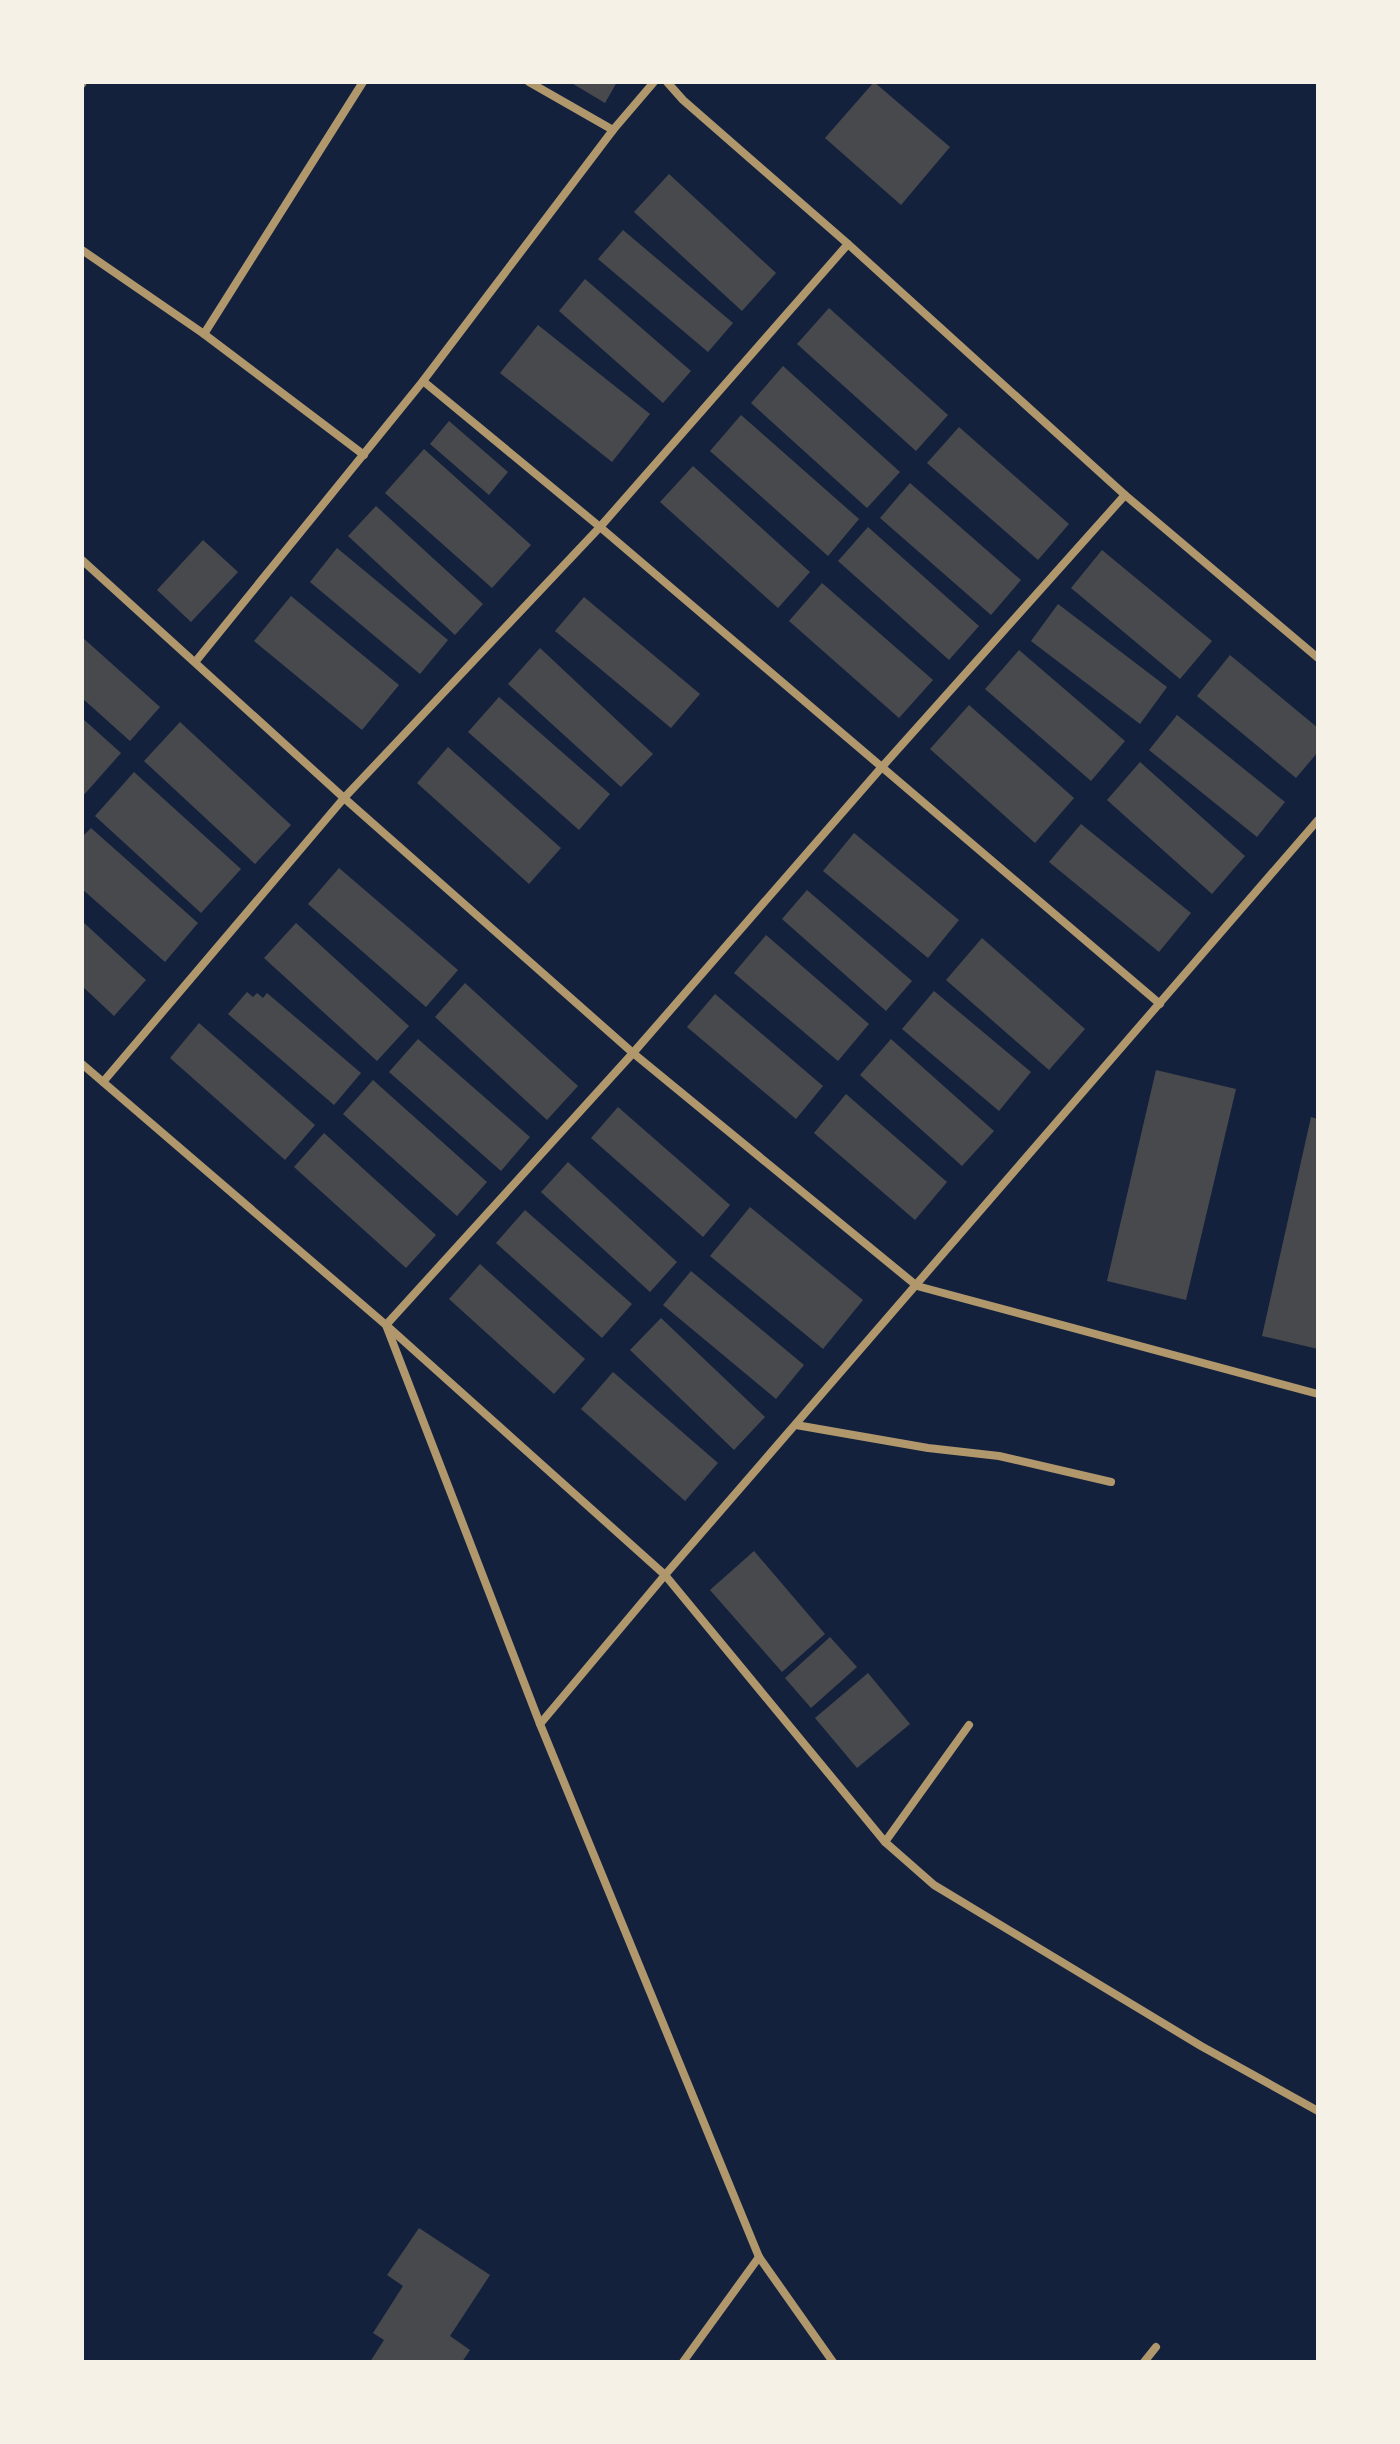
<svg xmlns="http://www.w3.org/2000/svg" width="1400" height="2444" font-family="'Varela Round',sans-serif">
  <rect width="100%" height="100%" fill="#14213d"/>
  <g fill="#48494c">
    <polygon points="570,82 617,82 605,103"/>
    <polygon points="874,82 950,147 901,205 825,138"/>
    <polygon points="669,174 776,273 742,311 634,212"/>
    <polygon points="623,230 733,323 708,352 598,259"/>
    <polygon points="585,279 691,371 663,403 559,311"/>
    <polygon points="829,308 948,415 916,451 797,344"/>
    <polygon points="538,325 650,414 612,462 500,373"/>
    <polygon points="783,366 900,472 867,508 751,403"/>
    <polygon points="741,415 859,519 828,556 710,451"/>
    <polygon points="449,421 508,472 489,495 430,444"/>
    <polygon points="959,427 1069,524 1038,560 927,463"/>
    <polygon points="424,449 531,545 492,588 385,493"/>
    <polygon points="693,466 810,572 778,608 660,502"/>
    <polygon points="910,483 1021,580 991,615 880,518"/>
    <polygon points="376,506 483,604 455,635 348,536"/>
    <polygon points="868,527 979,626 949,660 838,561"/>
    <polygon points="203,540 238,572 191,622 157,590"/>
    <polygon points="337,548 448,640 420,674 310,582"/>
    <polygon points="1102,550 1212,641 1180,679 1071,588"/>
    <polygon points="822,583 933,680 899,718 789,621"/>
    <polygon points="291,596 399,685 362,730 254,641"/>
    <polygon points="584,597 700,694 671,728 555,631"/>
    <polygon points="1058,604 1167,687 1140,724 1031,641"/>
    <polygon points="82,637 160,707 130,741 82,698"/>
    <polygon points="540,648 653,754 621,787 508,684"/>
    <polygon points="1019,650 1125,741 1091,781 985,689"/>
    <polygon points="1230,655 1318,728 1318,752 1296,778 1197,696"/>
    <polygon points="499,697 610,794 579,830 468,732"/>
    <polygon points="969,705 1074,798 1035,843 930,749"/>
    <polygon points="1177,715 1285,802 1257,837 1149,750"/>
    <polygon points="82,718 121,753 82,797"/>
    <polygon points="180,722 291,825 255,864 144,761"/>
    <polygon points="448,747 561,848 529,884 417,783"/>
    <polygon points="1140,762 1245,856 1212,894 1107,800"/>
    <polygon points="134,772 241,869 201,913 95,816"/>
    <polygon points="1081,824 1191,913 1159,952 1049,862"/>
    <polygon points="91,828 198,923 165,962 82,889 82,837"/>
    <polygon points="854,833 959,920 928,958 823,871"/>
    <polygon points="339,868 458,970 426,1007 308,904"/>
    <polygon points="807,890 912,981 886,1011 782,919"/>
    <polygon points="82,921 146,980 114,1016 82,986"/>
    <polygon points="296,923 409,1026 377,1061 264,958"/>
    <polygon points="766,935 869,1024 838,1061 734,973"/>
    <polygon points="982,938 1085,1029 1049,1070 946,980"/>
    <polygon points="465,983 578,1086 547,1120 435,1017"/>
    <polygon points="934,991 1031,1072 999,1111 902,1029"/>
    <polygon points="247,992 253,997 257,993 263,998 267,993 361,1073 334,1105 228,1014"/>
    <polygon points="715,994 823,1086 796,1119 687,1027"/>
    <polygon points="199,1023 315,1125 285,1160 170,1058"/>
    <polygon points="418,1039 530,1137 501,1171 389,1072"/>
    <polygon points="891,1039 994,1131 962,1166 860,1075"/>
    <polygon points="1156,1070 1236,1089 1186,1300 1107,1281"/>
    <polygon points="373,1080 487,1182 457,1216 343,1114"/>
    <polygon points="846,1094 947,1182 915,1220 814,1133"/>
    <polygon points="618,1107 730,1205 703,1237 591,1138"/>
    <polygon points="1311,1117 1318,1119 1318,1349 1262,1336"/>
    <polygon points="324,1133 436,1235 406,1268 294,1167"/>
    <polygon points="568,1162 677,1262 650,1292 541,1192"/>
    <polygon points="750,1207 863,1300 823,1349 710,1256"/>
    <polygon points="525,1210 632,1304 602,1338 496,1243"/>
    <polygon points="480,1264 585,1359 554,1394 449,1299"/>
    <polygon points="691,1271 804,1365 776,1399 663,1305"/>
    <polygon points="661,1318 765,1417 734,1450 630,1350"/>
    <polygon points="613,1372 718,1463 685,1501 581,1409"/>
    <polygon points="754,1551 825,1634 782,1672 710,1590"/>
    <polygon points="830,1637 857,1667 811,1708 785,1678"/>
    <polygon points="868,1673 910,1724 857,1768 815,1718"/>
    <polygon points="419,2228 490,2275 450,2336 470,2350 462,2362 370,2362 384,2340 373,2333 403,2286 387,2275"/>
  </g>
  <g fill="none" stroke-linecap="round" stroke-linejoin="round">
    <g stroke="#b1986c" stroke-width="8">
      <polyline points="529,82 613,130"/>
      <polyline points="667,82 683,100 848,244 1125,495 1318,658"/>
      <polyline points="82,84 83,82"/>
      <polyline points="82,250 204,334 364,455"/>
      <polyline points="204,334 363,82"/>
      <polyline points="423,381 600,527 1160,1004"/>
      <polyline points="1125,495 881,768 633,1053 386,1325 665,1575 885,1842 934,1885 1201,2046 1318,2111"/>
      <polyline points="82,560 344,798 633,1053 917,1286 1318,1394"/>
      <polyline points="196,661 423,381 613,130 654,82"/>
      <polyline points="82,1064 386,1325 540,1724 759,2257 833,2362"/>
      <polyline points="103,1082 344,798 600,527 848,244"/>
      <polyline points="796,1425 928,1448 999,1456 1111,1482"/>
      <polyline points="540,1724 665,1575 1318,820"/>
      <polyline points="885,1842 969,1725"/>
      <polyline points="683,2362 759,2257"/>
      <polyline points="1144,2362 1156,2347"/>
    </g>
  </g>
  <rect width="1400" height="2444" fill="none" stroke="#f6f1e7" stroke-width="168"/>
</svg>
